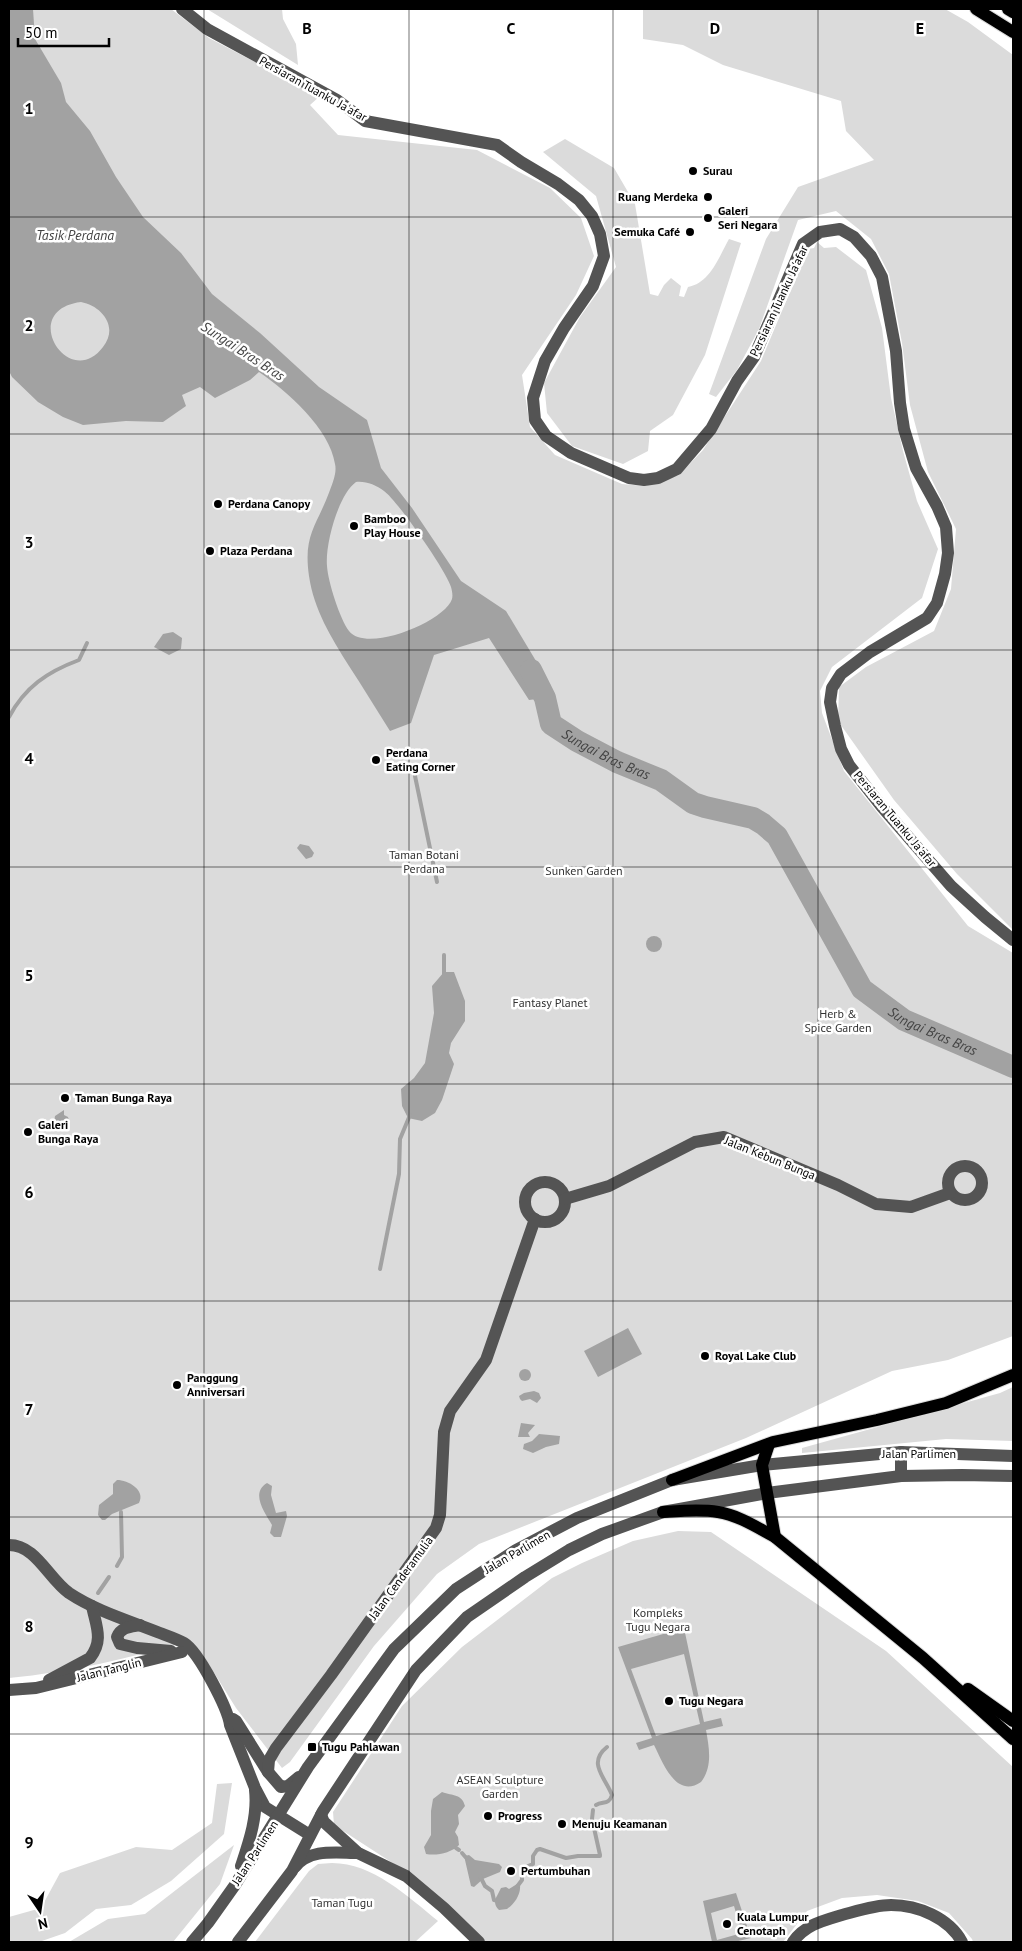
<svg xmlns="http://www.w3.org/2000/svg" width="1022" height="1951" font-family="'PT Sans',sans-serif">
  <rect width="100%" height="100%" fill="#fff"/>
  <g fill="#dbdbdb">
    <path d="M 9,9 L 171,9 L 209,38 L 320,96 L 310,105 L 338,135 L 477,150 L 550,188 L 581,218 L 594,256 L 576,295 L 522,375 L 530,427 L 555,455 L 622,484 L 645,486 L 679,475 L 703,450 L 761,361 L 808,249 L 814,248 L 817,242 L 824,248 L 836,247 L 866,270 L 882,328 L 891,398 L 903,451 L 917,501 L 938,549 L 922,598 L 832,667 L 820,691 L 822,713 L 844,771 L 968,926 L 1013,953 L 1013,1336 L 948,1360 L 892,1371 L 746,1438 L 479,1544 L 437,1574 L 374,1646 L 290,1762 L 282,1768 L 236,1708 L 203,1655 L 190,1641 C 130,1658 71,1672 9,1678 Z"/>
    <polygon points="207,9 282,9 283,19 296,44 298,65"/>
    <polygon points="643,9 945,9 968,22 1013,55 1013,930 957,874 894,800 838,721 839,687 866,667 934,631 951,589 956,529 928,472 910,405 902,343 889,274 871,239 836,211 798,220 759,329 737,370 716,397 709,394 766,239 798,187 874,160 846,131 841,101 723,65 683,45 643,39"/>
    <path d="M 565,139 L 614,168 L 635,204 L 650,294 L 658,296 L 664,285 L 671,278 L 681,286 L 679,296 L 684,297 L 688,287 C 710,283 719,257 729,239 L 741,243 L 705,355 L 673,415 L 650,431 L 648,451 L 623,464 L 572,446 L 547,413 L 544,383 L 580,317 L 616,267 L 596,196 L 543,152 Z"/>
    <polygon points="1013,1387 1013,1441 946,1439 802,1453 802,1448 1000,1393"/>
    <polygon points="678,1531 711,1532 886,1651 1013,1767 1013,1942 973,1942 972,1939 949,1913 918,1901 877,1895 842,1898 807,1911 783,1942 484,1942 408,1873 334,1825 333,1812 402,1706 462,1647 552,1578 582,1563 633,1541"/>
    <polygon points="232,1783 224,1834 171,1881 131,1905 96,1909 65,1933 39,1942 9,1942 9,1917 41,1908 60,1873 136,1847 172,1850 212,1823 217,1784"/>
    <polygon points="234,1845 220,1884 173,1942 69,1942 108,1919 145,1914"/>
    <path d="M 332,1863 C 373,1863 407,1896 438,1921 L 415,1942 L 255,1942 L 309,1871 L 318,1864 Z"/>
  </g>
  <g fill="#a2a2a2" fill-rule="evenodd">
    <path d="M 9,9 L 33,9 L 35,39 L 61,83 L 66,102 L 90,131 L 116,177 L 143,217 L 181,253 L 212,294 L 260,333 L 319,387 L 367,420 L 381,468 L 412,508 L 461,581 L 506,611 L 551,686 L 545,698 L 529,700 L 489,638 L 434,655 L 411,723 L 390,731 C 376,709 363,687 349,666 C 331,637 314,610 309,576 C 303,534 317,526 330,490 C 333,482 337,472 335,464 C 330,429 287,391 259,372 L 250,380 L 215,398 L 200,387 L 182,395 L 186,406 L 163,422 L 126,421 L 83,425 L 63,417 L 38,402 L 12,377 L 9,371 ZM 81,302 C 102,306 119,327 103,347 C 69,392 17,310 81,302 ZM 356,482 C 366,481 376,485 384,491 C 397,500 447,572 451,587 C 452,591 453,595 452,599 C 445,621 367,654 349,631 C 340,619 328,582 327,566 C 325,545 338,495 356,482 Z"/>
    <polygon points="173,632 182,638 181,649 169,655 154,647 163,634"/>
    <polygon points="300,844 309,846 314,853 312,857 306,859 297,848"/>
    <circle cx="654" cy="944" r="8"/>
    <polygon points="444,972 454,972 465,1001 465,1021 451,1043 449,1053 454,1064 442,1100 435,1113 422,1121 408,1118 402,1106 401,1089 414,1078 425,1063 434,1013 432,986"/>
    <polygon points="64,1110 64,1115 68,1117 69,1121 68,1124 64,1126 64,1131 58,1128 54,1122 55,1116"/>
    <polygon points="628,1328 642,1354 598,1377 584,1351"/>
    <circle cx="525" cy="1375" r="6"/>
    <polygon points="534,1391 539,1393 541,1398 537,1403 530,1399 522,1401 520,1399 519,1396 524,1393"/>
    <polygon points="521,1423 535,1425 528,1433 530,1437 518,1437"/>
    <polygon points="539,1434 560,1436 559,1444 546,1447 533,1453 523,1449 524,1444 532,1441"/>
    <path d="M 117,1480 C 128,1480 146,1490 139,1503 L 112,1514 L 105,1520 L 102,1520 L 98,1515 L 99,1505 L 113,1494 L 113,1484 Z"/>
    <path d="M 267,1483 L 272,1486 L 271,1495 L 276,1513 L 286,1511 L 287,1516 L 281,1537 L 274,1537 L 270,1533 L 272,1525 C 265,1513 250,1493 267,1483 Z"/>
    <path d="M 684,1628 L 704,1722 L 721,1718 L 723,1726 L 706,1730 C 709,1747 713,1767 701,1782 C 676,1799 663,1763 654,1745 L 639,1750 L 636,1743 L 652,1738 L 618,1647 ZM 684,1654 L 700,1724 L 656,1736 L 631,1669 Z"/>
    <path d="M 442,1792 C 453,1796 462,1794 465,1806 L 458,1815 L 459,1824 L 455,1832 L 458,1837 L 459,1845 C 451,1853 437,1856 426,1854 L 424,1847 L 431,1835 L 431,1811 L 433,1799 Z"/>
    <polygon points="469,1855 475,1860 499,1864 502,1867 500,1872 483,1879 474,1887 471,1886 465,1860 465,1856"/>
    <path d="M 517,1884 L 520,1885 C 521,1895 514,1904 507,1909 L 499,1910 C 491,1902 497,1897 501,1888 L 506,1887 L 509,1889 Z"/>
    <path d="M 736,1893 L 751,1938 L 734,1942 L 712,1942 L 703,1901 ZM 734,1906 L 742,1933 L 717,1940 L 711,1913 Z"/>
  </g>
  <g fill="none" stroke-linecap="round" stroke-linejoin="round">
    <g stroke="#a2a2a2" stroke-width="4">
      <path d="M 9,717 C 25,687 47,672 79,660 L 87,643"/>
      <polyline points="415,776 437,882"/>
      <polyline points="444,955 444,976"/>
      <polyline points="380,1269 399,1174 400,1139 410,1115"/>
      <polyline points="117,1566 122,1557 121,1512"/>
      <polyline points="98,1593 109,1577"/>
      <path d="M 596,1805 C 603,1801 609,1805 612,1795 C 605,1777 587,1763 607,1747"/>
      <polyline points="593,1810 592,1819 600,1855"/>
      <polyline points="456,1848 459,1850"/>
      <polyline points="462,1853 468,1860"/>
      <polyline points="524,1871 528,1866 533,1864 533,1856 537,1850 540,1849 566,1858 578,1856 600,1856"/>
      <polyline points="480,1876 485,1886 492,1891 494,1900 498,1901"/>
      <polyline points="516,1888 522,1880 522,1875"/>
    </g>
    <path stroke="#a2a2a2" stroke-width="22" id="s1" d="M 531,670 L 545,698 L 551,724 L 577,741 L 617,762 L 661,780 L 693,803 L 705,807 L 753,818 L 763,824 L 777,836 L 862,989 L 904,1020 L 1013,1067"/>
    <g stroke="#dbdbdb" stroke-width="14">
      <g id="major">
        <polyline points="976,9 1013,32"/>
        <polyline points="1008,9 1013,12"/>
        <polyline points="769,1444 762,1465 775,1537"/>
        <polyline points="672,1480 773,1442 877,1420 946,1403 1013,1375"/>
        <path d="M 663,1512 C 681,1511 700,1509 718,1512 C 738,1515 758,1528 775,1537 L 923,1658 L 1013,1739"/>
        <polyline points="968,1689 1013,1721"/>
      </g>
    </g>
    <g stroke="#545454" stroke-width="12">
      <polyline points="182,9 207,29 337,100 365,121 497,145 521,162 558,184 579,200 592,216 600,234 604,256 593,286 564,328 545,361 533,398 535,420 546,436 571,453 629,478 644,480 658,478 677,469 711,429 737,381 754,357 803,244 820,232 840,229 854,237 871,256 882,277 896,351 900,403 904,429 916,468 937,506 946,527 948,553 945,574 937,603 927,618 870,652 841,674 832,688 830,702 835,726 841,749 849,765 882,807 951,886 985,917 1013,940"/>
      <circle cx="965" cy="1183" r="17"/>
      <circle cx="545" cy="1202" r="20"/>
      <polyline points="565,1199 609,1186 695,1142 724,1137 838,1185 876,1204 911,1207 950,1193"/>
      <polyline points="901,1452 901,1476"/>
      <path d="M 9,1545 C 36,1545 48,1578 69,1593 C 96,1611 130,1621 160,1633 C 168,1636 177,1639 184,1643 C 199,1652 228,1709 230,1725 L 255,1788 L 265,1807 L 310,1835"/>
      <path d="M 140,1625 C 130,1627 121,1627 117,1637 L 120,1644 L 137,1648 L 171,1651"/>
      <path d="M 49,1680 L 90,1658 C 104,1640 96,1626 92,1606"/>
      <polyline points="9,1690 36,1688 182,1652"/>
      <polyline points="233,1719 236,1721 268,1772 281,1787 288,1786 299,1777"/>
      <polyline points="268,1772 269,1760 276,1748 331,1675 436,1528 440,1515 444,1432 450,1411 486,1360 535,1219"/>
      <polyline points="321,1815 324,1822 358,1853 406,1876 444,1908 479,1942"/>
      <path d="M 241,1866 C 249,1842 258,1816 255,1790"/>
      <path d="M 295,1867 C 310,1848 337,1853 358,1853"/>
      <polyline points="192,1942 208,1923 235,1885 308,1767 394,1649 456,1589 516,1550 577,1518 672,1480 762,1465 901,1452 1013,1456"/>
      <polyline points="238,1942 292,1871 323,1811 416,1670 467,1617 525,1577 569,1550 602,1534 663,1512 767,1493 901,1476 962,1475 1013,1476"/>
      <path d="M 793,1942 C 805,1925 822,1921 842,1915 C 857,1911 875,1905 891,1905 C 918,1905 949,1918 962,1942"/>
    </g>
    <use href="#major" stroke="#000" stroke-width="12"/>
  </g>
  <path fill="none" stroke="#000" stroke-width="1" stroke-opacity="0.55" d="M 204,9 L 204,1942M 409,9 L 409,1942M 613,9 L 613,1942M 818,9 L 818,1942M 9,217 L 1013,217M 9,434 L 1013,434M 9,650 L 1013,650M 9,867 L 1013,867M 9,1084 L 1013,1084M 9,1301 L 1013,1301M 9,1517 L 1013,1517M 9,1734 L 1013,1734"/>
  <g fill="#000" stroke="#fff" stroke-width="2">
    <circle cx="693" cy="171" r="5"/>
    <circle cx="708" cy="197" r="5"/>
    <circle cx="708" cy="218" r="5"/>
    <circle cx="690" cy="232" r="5"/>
    <circle cx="218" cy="504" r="5"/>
    <circle cx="354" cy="526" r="5"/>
    <circle cx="210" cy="551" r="5"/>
    <circle cx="376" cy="760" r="5"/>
    <circle cx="65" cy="1098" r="5"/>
    <circle cx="28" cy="1132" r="5"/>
    <circle cx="705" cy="1356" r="5"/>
    <circle cx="177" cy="1385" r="5"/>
    <circle cx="669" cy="1701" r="5"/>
    <rect x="307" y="1742" width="10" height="10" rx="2.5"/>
    <circle cx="488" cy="1816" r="5"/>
    <circle cx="562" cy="1824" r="5"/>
    <circle cx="511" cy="1871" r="5"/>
    <circle cx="727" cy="1924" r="5"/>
  </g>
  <g text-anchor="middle" stroke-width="5" stroke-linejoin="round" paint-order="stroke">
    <g font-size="12" fill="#000" stroke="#fff">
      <text transform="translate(313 89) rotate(29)" y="4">Persiaran Tuanku Ja'afar</text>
      <text transform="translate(779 301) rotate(-65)" y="4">Persiaran Tuanku Ja'afar</text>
      <text transform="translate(895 819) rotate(50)" y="4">Persiaran Tuanku Ja'afar</text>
      <text transform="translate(770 1158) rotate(22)" y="4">Jalan Kebun Bunga</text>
      <text x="919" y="1458">Jalan Parlimen</text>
      <text transform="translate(517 1552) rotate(-30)" y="4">Jalan Parlimen</text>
      <text transform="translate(401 1578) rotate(-54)" y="4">Jalan Cenderamulia</text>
      <text transform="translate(109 1670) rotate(-14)" y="4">Jalan Tanglin</text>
      <text transform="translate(255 1853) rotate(-57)" y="4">Jalan Parlimen</text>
    </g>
    <g font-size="12" font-weight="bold" fill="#000" stroke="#fff" text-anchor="start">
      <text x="703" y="175">Surau</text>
      <text x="698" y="201" text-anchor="end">Ruang Merdeka</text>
      <text x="718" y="215">Galeri<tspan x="718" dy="14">Seri Negara</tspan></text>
      <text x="680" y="236" text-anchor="end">Semuka Café</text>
      <text x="228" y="508">Perdana Canopy</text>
      <text x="364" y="523">Bamboo<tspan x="364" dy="14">Play House</tspan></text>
      <text x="220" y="555">Plaza Perdana</text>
      <text x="386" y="757">Perdana<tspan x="386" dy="14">Eating Corner</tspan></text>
      <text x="75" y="1102">Taman Bunga Raya</text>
      <text x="38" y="1129">Galeri<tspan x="38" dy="14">Bunga Raya</tspan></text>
      <text x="715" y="1360">Royal Lake Club</text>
      <text x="187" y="1382">Panggung<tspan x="187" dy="14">Anniversari</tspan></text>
      <text x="679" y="1705">Tugu Negara</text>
      <text x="322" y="1751">Tugu Pahlawan</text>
      <text x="498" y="1820">Progress</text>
      <text x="572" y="1828">Menuju Keamanan</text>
      <text x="521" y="1875">Pertumbuhan</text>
      <text x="737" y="1921">Kuala Lumpur<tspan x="737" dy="14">Cenotaph</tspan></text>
    </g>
    <g font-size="12" fill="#323232" stroke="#fff">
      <text x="424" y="859">Taman Botani<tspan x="424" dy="14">Perdana</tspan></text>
      <text x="584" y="875">Sunken Garden</text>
      <text x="550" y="1007">Fantasy Planet</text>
      <text x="838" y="1018">Herb &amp;<tspan x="838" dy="14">Spice Garden</tspan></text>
      <text x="658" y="1617">Kompleks<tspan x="658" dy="14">Tugu Negara</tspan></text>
      <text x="500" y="1784">ASEAN Sculpture<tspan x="500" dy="14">Garden</tspan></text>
      <text x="342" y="1907">Taman Tugu</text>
    </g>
    <g font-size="14" font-style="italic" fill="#434343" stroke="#fff">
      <text x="75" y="240">Tasik Perdana</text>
      <text transform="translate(243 351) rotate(33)" y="5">Sungai Bras Bras</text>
      <text dy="5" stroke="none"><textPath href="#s1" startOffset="121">Sungai Bras Bras</textPath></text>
      <text dy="5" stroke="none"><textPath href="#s1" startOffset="571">Sungai Bras Bras</textPath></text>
    </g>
  </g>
  <g font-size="16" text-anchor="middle" font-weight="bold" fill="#000" stroke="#fff" stroke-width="5" stroke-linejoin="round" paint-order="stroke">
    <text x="307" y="34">B</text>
    <text x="511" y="34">C</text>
    <text x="715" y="34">D</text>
    <text x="920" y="34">E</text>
    <text x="29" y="114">1</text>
    <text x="29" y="331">2</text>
    <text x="29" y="548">3</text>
    <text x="29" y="764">4</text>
    <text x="29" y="981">5</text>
    <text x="29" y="1198">6</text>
    <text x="29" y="1415">7</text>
    <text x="29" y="1632">8</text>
    <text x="29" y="1848">9</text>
  </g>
  <rect width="1022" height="1951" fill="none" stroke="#000000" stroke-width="20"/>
  <g transform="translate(40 1911) rotate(167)" stroke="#ffffff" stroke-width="4" paint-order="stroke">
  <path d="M0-4L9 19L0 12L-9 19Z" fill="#000000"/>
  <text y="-8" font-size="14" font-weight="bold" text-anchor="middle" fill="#000000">N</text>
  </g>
  <path d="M18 38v8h91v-8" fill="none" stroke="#000000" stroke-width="2.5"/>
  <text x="25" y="38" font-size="15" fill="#000000" stroke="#ffffff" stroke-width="4" paint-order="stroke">50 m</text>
</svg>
